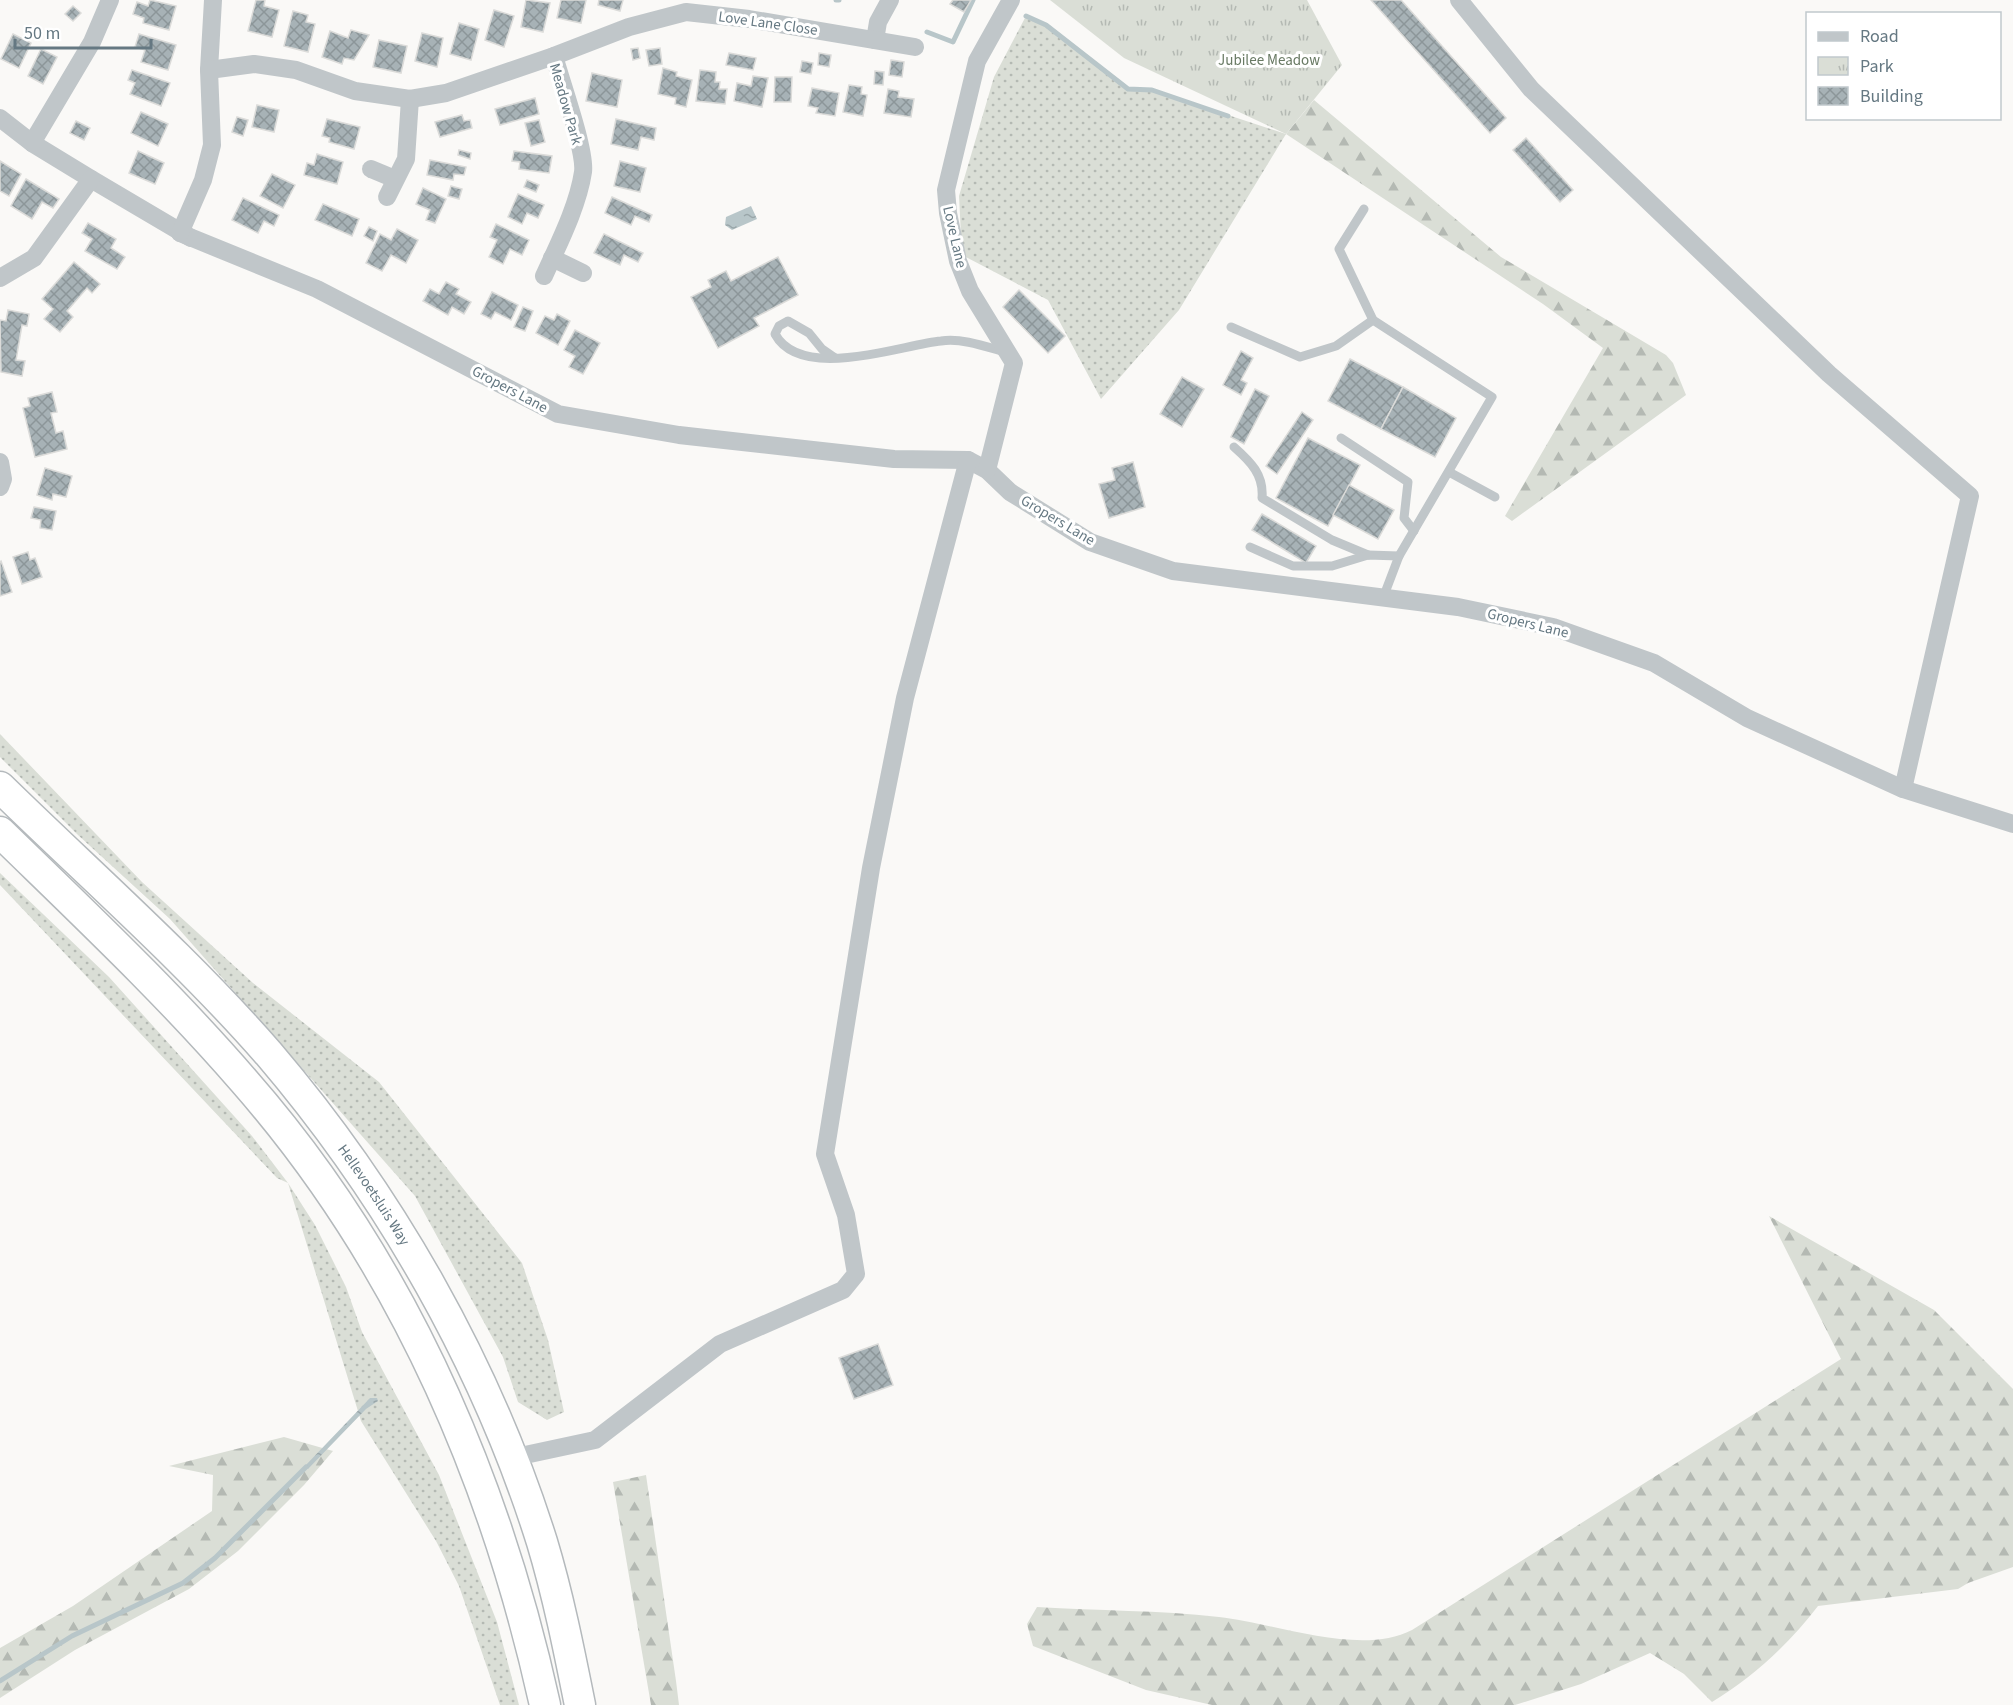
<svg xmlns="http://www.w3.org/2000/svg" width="2013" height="1705" font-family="'Source Sans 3',sans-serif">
  <defs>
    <pattern id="grass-dots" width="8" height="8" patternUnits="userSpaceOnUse" patternTransform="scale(1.5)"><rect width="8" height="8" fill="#daded6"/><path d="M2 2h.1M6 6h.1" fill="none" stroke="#b4b9b3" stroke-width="1.8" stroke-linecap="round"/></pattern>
    <pattern id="forest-firs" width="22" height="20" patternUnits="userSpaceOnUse" patternTransform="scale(1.5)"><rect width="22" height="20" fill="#daded6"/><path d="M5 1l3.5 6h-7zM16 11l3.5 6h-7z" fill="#b4b9b3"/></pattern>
    <pattern id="park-tufts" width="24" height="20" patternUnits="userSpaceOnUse" patternTransform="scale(1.5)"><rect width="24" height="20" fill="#daded6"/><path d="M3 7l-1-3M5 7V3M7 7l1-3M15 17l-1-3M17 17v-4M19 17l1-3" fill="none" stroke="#b4b9b3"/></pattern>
    <pattern id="water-ripples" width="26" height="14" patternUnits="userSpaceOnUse" patternTransform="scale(1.5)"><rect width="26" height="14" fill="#b8c6c9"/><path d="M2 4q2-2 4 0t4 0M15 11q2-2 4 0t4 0" fill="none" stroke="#99a6a9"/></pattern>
    <pattern id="building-cross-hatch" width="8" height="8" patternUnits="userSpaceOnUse" patternTransform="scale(1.5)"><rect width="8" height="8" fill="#a7b2b6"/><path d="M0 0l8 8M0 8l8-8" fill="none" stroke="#8c9699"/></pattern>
  </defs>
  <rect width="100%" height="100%" fill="#faf9f7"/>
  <g fill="url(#grass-dots)">
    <polygon points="1026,16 1046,25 1128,89 1152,90 1286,134 1179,310 1101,399 1048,300 962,255 959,196 994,77"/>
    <polygon points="0,734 142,882 253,983 379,1082 522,1263 548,1340 564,1412 547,1420 518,1402 503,1357 415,1196 170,919 78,835 0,757"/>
    <polygon points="0,873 109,977 252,1136 288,1183 315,1225 346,1287 362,1332 439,1475 497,1622 519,1705 500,1705 459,1586 436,1541 361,1421 288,1183 277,1178 0,885"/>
  </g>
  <g fill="url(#forest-firs)">
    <polygon points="1314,100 1501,257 1666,355 1673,363 1686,395 1512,521 1505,516 1603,348 1543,304 1286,134"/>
    <path d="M 1769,1216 L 1934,1310 L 2013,1389 L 2013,1567 L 1968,1583 L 1958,1589 L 1818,1606 C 1789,1644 1753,1677 1712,1702 L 1684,1674 L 1650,1653 L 1581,1684 L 1515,1705 L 1212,1705 L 1146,1690 L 1033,1646 L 1027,1624 L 1037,1607 C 1098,1611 1159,1610 1219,1617 C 1275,1623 1360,1657 1412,1630 L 1841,1359 Z"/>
    <polygon points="284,1437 333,1451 304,1485 238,1551 189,1589 75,1650 0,1698 0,1648 73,1606 212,1511 213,1475 169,1466"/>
    <polygon points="646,1475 676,1681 679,1705 651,1705 613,1482"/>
  </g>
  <polygon fill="url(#park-tufts)" points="1050,0 1307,0 1342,65 1286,134 1124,58"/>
  <g fill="url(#water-ripples)">
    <polygon points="751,206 757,219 732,230 725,225 726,217"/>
    <polygon points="370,1398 377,1398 378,1401 366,1409 308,1469 305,1466"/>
  </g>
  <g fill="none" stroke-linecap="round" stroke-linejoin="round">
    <g stroke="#b8c6c9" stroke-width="5">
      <polyline points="836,0 839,0"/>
      <polyline points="1026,16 1046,25 1128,89 1152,90 1228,116"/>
      <polyline points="927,32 953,42 973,0"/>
      <polyline points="0,1681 72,1636 183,1583 215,1558 306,1467"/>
    </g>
  </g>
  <g fill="url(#building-cross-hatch)" stroke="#dbdbd9" stroke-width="1.5">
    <polygon points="150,0 176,6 169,30 143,23 144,18 133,14 137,2 148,6"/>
    <polygon points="256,0 265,0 264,6 279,10 272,37 248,31"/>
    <polygon points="526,0 550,3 543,32 521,27"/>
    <polygon points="561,0 586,0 581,23 557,18"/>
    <polygon points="599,0 623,0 620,11 598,5"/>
    <polygon points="953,0 971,0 964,12 950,4"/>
    <polygon points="1371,0 1401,0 1506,118 1490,133"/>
    <polygon points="73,6 81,13 73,21 65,14"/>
    <polygon points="494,10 514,16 504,47 485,40"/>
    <polygon points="293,11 308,15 306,22 315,24 308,52 284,46"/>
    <polygon points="459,23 479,29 471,60 450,54"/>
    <polygon points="351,30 369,35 354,60 344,58 342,64 322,57 330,31 348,38"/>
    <polygon points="422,33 443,38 437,67 415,61"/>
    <polygon points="13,34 31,43 19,68 1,59"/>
    <polygon points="139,34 176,45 168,70 141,62 145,50 135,47"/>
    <polygon points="379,40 407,46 401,73 373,67"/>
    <polygon points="638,48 640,58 633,60 631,49"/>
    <polygon points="660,48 662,64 649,66 646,50"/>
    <polygon points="41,49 57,57 43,84 28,76"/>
    <polygon points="729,53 756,58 753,70 726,65"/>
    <polygon points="819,53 831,55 829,67 818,65"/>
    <polygon points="891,60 904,62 902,77 889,75"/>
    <polygon points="802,61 813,63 811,74 800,72"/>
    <polygon points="663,68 677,72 676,76 692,80 686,107 675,104 676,98 658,94"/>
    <polygon points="132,70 170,83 161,106 130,94 135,83 128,80"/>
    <polygon points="700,70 716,72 715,82 720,82 719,89 727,89 725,104 696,101"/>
    <polygon points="875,71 884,72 883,85 874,84"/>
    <polygon points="592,73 622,80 617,107 586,101"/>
    <polygon points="753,76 768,78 762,107 734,101 737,83 751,86"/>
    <polygon points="775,77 792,77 791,102 774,102"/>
    <polygon points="849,85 862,87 861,94 867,95 863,116 843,112"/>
    <polygon points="812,88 839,93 835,116 816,113 818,108 808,106"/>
    <polygon points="888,89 899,91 898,97 914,99 911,117 884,113"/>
    <polygon points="535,98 539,114 500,125 495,109"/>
    <polygon points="257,105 279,110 274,132 252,127"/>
    <polygon points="141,112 168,124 158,146 131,133"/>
    <polygon points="462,115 464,121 470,120 472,128 440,137 435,122"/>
    <polygon points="237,117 248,120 243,136 232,132"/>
    <polygon points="327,119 360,127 354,149 329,142 330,138 322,136"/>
    <polygon points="616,119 656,128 654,140 641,137 638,150 611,144"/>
    <polygon points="539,120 545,142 531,146 525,123"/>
    <polygon points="76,121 90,128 84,140 70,133"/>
    <polygon points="1526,138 1573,190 1560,202 1513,150"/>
    <polygon points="459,150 471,153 470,159 458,155"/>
    <polygon points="138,151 164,163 155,184 129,173"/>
    <polygon points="514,151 552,156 549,173 519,169 520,162 512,161"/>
    <polygon points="317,154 343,162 337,184 304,175 307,163 314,165"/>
    <polygon points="430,160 466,167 464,175 454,174 453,180 427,175"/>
    <polygon points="0,161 21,174 9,196 0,191"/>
    <polygon points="620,161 646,168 640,192 614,186"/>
    <polygon points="272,174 295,185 283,208 260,196"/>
    <polygon points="26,179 59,199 53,208 42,202 32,219 11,206"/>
    <polygon points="527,180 539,185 536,192 524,187"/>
    <polygon points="451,186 462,189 459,199 448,196"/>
    <polygon points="423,188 446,199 435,223 426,220 430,210 416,204"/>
    <polygon points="518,194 544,205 538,218 527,213 522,224 508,217"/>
    <polygon points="612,197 652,215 649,222 635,216 631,225 605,213"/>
    <polygon points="243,198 279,215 274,226 264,221 258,233 232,220"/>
    <polygon points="323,204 359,219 352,236 315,220"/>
    <polygon points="88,223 116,239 111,248 125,257 117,269 85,251 92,239 82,233"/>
    <polygon points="496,224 529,240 522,255 510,249 503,264 489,257 497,240 490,237"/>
    <polygon points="369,227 377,231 373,241 364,236"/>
    <polygon points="397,229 418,240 406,263 391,255 382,271 366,263 380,234 391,240"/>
    <polygon points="604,234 643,253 638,262 624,255 620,265 594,253"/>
    <polygon points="778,257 798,295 754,318 759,326 718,348 691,297 711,287 708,280 726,271 731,281"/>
    <polygon points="74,262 100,284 92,293 87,288 67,311 73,317 60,332 44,319 53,309 42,299"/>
    <polygon points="446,282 459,289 456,294 471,302 464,314 452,307 448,315 423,301 430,289 439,294"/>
    <polygon points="1019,290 1065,336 1048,353 1003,307"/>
    <polygon points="492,292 518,305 511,320 495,312 491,319 481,314"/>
    <polygon points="523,307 533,311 525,331 514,327"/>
    <polygon points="8,310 29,314 27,326 22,325 16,360 25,361 22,376 1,372 0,320 6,321"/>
    <polygon points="557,314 570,321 558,345 536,333 545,316 554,320"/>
    <polygon points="575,330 600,343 583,374 569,367 575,356 564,350"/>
    <polygon points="1241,351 1253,358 1241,380 1247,383 1241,395 1223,385"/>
    <polygon points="1350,359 1403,387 1381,429 1328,401"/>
    <polygon points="1182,377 1204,389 1182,427 1160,414"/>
    <polygon points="1403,387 1456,418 1435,457 1381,429"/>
    <polygon points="1255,389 1269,396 1244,444 1231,437"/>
    <polygon points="52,392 57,412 51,413 56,433 63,431 67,449 35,457 23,408 30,406 28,398"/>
    <polygon points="1302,412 1313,420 1277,474 1266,466"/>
    <polygon points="1308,438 1360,465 1328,526 1276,498"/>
    <polygon points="1133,462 1145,507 1109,518 1099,484 1115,480 1112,468"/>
    <polygon points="45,468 72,476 66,497 53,494 52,500 37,495"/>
    <polygon points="1349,485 1394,510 1378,539 1333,515"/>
    <polygon points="34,507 56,511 52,530 40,528 41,520 31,518"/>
    <polygon points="1262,514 1316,546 1306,563 1252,530"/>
    <polygon points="28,552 30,560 35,558 42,577 22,584 13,557"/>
    <polygon points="1,561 12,592 0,596 0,562"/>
    <polygon points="878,1344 893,1385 854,1399 839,1358"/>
  </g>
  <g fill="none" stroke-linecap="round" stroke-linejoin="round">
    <g stroke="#b4b9bc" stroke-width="33">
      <g id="trunk">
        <path id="s1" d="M 0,787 C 90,875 186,959 269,1054 C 390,1196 486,1364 542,1542 C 558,1595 569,1650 580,1705"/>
        <path d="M 0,832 C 83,913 168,993 244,1081 C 401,1260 494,1474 545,1705"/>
      </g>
    </g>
    <g stroke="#c0c6c9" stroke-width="9">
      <polyline points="1364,209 1339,249 1373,320 1492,397 1399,556 1383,598"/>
      <polyline points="1231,327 1300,357 1336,346 1373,320"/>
      <path d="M 835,358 L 822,349 L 809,333 L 788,321 L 779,326 L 775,334 C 801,382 900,345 941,341 C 962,338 984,346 1005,352"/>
      <polyline points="1341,438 1408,482 1404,518 1414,531"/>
      <path d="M 1234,447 C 1251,462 1264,475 1262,498 L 1332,540 L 1368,555"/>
      <polyline points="1449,472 1495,497"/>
      <polyline points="1250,547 1293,566 1332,566 1368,555 1399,556"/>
    </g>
    <g stroke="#c0c6c9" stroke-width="18">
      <polyline points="1459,0 1531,89 1829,374 1970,496 1903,789"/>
      <polyline points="875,40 878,22 890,0"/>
      <polyline points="209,70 213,0"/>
      <polyline points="0,118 32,143 91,179 191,238"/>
      <polyline points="32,143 92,42 110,0"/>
      <polyline points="371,169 395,179"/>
      <polyline points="387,197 406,159 410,99"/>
      <polyline points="180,233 317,289 558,414 679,435 894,459 968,460 987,470 1010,492 1090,542 1173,571 1458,607 1553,627 1654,663 1747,718 1903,789 2013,824"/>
      <polyline points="180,233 203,180 212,145 209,70 254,64 296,70 355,91 410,99 446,93 554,56 629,27 686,12 749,19 915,47"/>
      <polyline points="552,258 583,273"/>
      <path d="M 544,276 C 558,245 578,206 583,172 C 586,151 561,81 554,56"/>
      <polyline points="0,278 34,258 91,179"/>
      <polyline points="0,462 3,479 0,487"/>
      <polyline points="987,470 1014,363 970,291 958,261 948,213 946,190 977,61 1011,0"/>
      <polyline points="511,1458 595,1440 720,1344 843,1290 856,1274 846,1215 825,1154 871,868 905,698 968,460"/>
    </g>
    <use href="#trunk" stroke="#fff" stroke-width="30"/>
  </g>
  <g text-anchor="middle" stroke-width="6" stroke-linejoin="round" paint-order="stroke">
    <g font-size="15" fill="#657882" stroke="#fff">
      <text transform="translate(768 23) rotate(8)" y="5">Love Lane Close</text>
      <text transform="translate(566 104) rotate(74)" y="5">Meadow Park</text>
      <text transform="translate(955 237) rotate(77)" y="5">Love Lane</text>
      <text transform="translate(510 389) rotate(28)" y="5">Gropers Lane</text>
      <text transform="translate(1058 520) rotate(31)" y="5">Gropers Lane</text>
      <text transform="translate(1528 623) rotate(14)" y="5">Gropers Lane</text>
      <text dy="5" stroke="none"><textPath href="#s1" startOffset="555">Hellevoetsluis Way</textPath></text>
    </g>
    <g font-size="15" fill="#697a64" stroke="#fff">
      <text x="1269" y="65">Jubilee Meadow</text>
    </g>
  </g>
  <rect x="1806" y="12" width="195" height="108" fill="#ffffff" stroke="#c1c9cd" stroke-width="1.5"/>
  <rect x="1818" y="32" width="30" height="9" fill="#c0c6c9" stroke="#c1c9cd" stroke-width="1.5"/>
  <text x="1860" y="42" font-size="18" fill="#657882">Road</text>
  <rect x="1818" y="57" width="30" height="18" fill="url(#park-tufts)" stroke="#c1c9cd" stroke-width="1.5"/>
  <text x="1860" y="72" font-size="18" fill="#657882">Park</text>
  <rect x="1818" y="87" width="30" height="18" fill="url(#building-cross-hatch)" stroke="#c1c9cd" stroke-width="1.5"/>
  <text x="1860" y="102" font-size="18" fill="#657882">Building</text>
  <path d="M15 39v9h136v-9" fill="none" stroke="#657882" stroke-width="3"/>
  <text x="24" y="39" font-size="18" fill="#657882" stroke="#ffffff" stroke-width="4.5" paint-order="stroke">50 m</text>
</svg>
